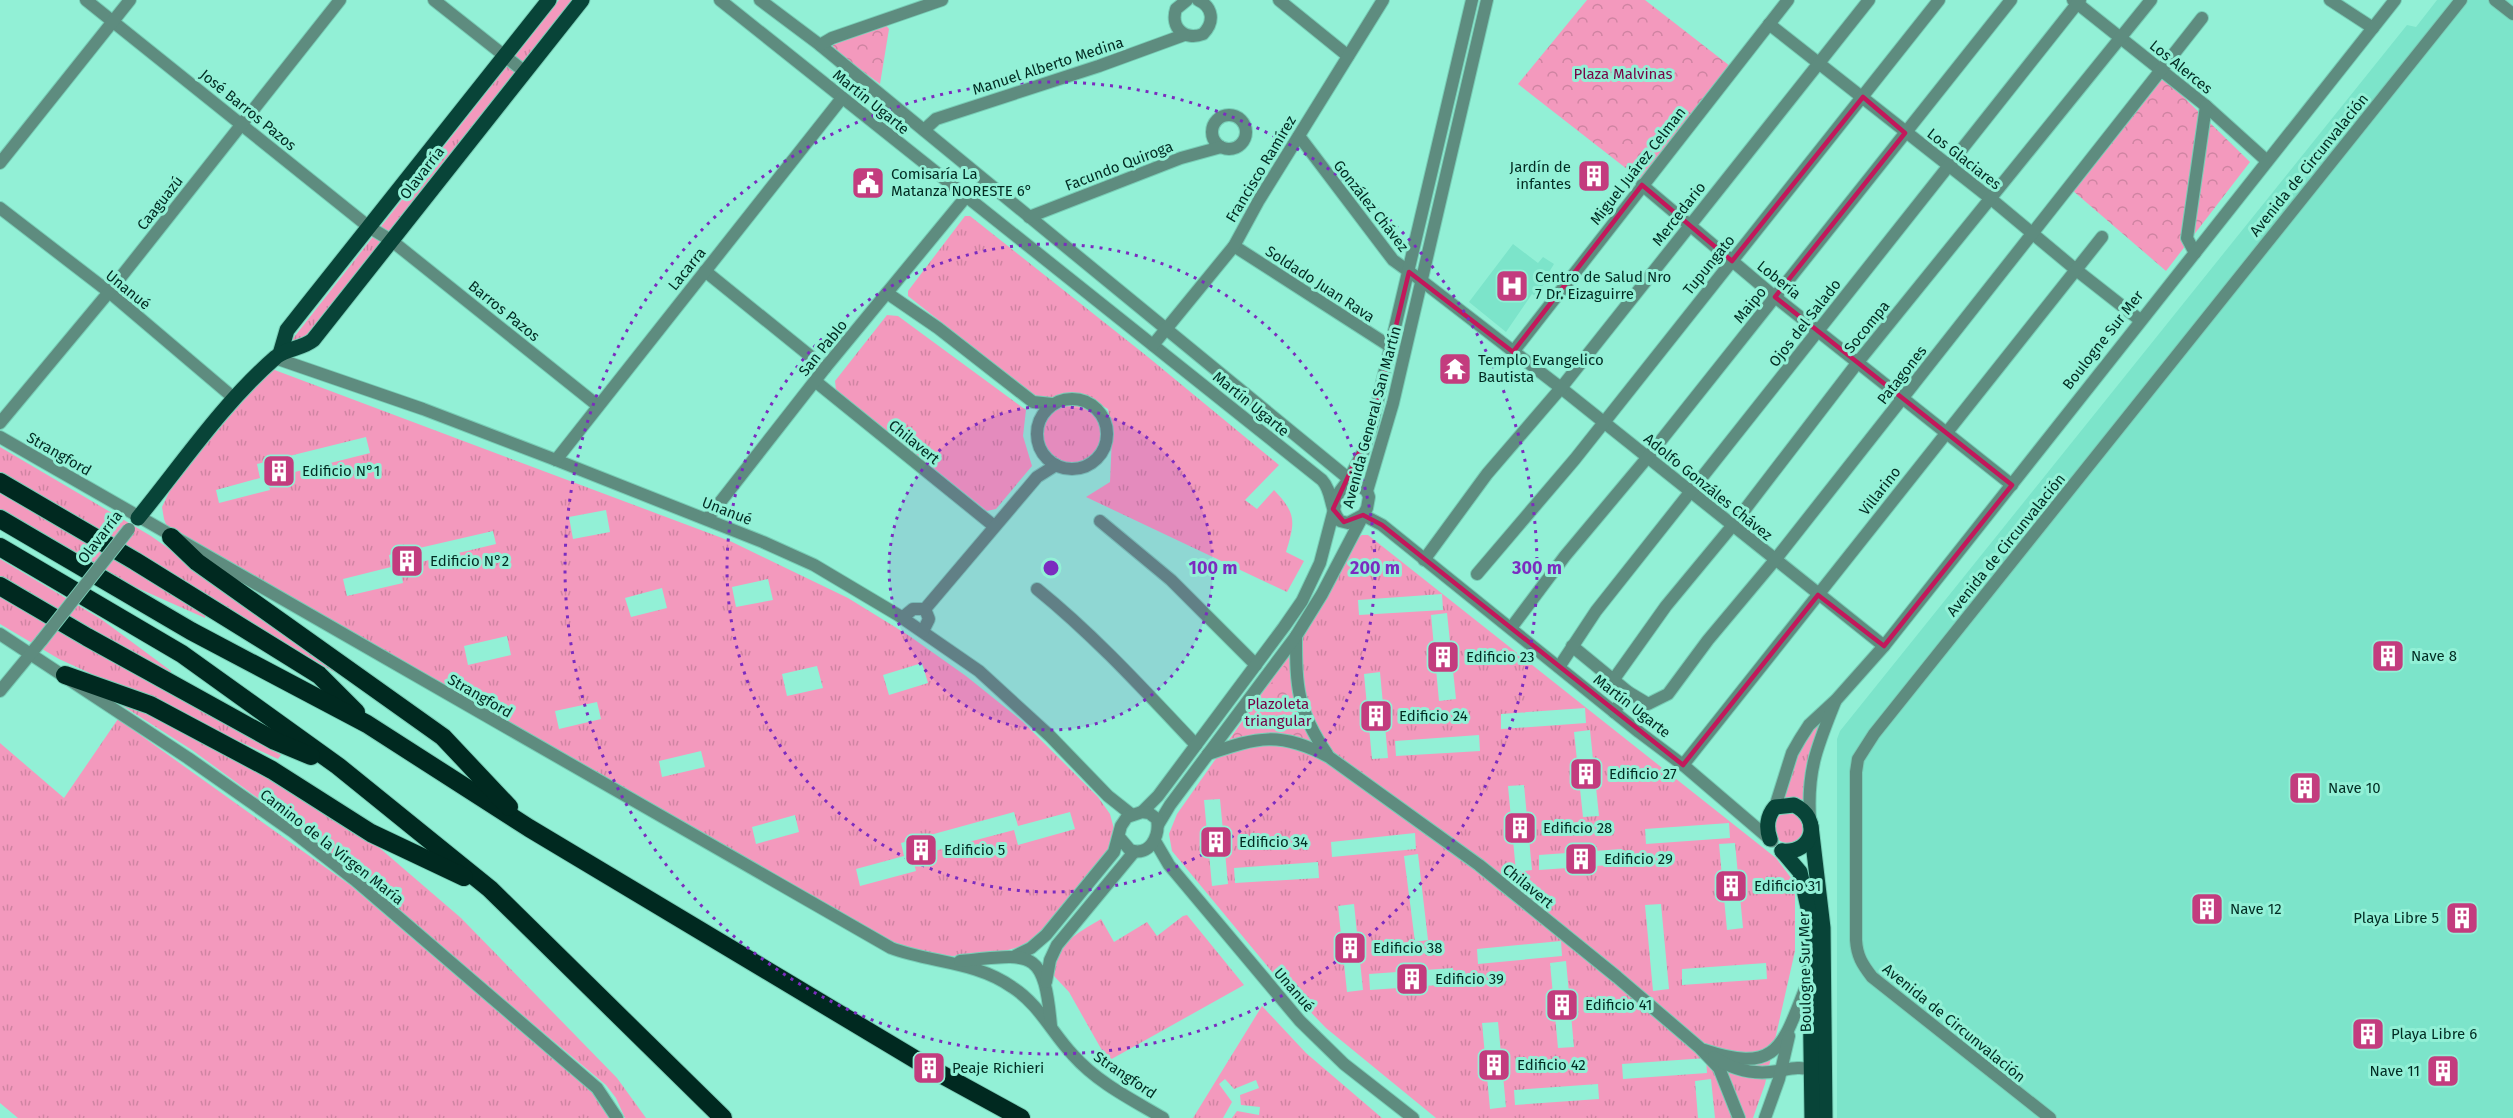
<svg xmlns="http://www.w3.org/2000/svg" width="2513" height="1118" font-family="'Fira Sans',sans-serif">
  <defs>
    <pattern id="grass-tufts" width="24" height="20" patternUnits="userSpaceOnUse" patternTransform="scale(1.5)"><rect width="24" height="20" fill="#f399bd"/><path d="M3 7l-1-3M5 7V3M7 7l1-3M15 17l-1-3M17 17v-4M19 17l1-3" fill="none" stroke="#cf84a2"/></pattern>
    <pattern id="park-crowns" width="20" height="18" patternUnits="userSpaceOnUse" patternTransform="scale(1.5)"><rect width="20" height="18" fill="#f399bd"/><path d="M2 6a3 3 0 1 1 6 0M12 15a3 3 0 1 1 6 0" fill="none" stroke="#cf84a2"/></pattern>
  </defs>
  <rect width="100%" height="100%" fill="#92f0d6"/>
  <g fill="#7ce4ca">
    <polygon points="2437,0 2513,0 2513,1118 1837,1118 1837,739 1840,731 2407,25 2416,27"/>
    <polygon points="1513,244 1538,263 1543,257 1554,264 1543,282 1545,283 1535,296 1532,294 1506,332 1469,302"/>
  </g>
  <g fill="url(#grass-tufts)" fill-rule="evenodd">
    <polygon points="559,0 574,0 301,343 291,341"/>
    <path d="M 965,216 L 970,216 L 1148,357 L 1279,465 L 1245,500 L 1257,509 L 1274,490 C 1297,514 1295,522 1286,552 L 1304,561 L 1287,592 L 1086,497 L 1110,482 L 1112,437 L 1108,409 C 1097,403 1085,394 1072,395 C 1052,396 1056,404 1034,395 L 908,296 L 908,291 Z"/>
    <polygon points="887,315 898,316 1026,410 1023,436 1032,466 996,509 987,511 836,390 835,381"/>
    <path d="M 272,369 L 730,541 L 848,598 L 908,635 L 966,676 L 1022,721 L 1098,797 L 1110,814 L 1114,829 L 1112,847 L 1043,933 L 1019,947 L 997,953 L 952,956 L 912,950 L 880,936 L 167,527 L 164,519 L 162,507 L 173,484 L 263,376 ZM 366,437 L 370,453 L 267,479 L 270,490 L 219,503 L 216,490 L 260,478 L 257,464 ZM 606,510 L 610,532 L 573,539 L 569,517 ZM 493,531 L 496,544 L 400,567 L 403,583 L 347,596 L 343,579 L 391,567 L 389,555 ZM 768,579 L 773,600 L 736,607 L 732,587 ZM 662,588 L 667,608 L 631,617 L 625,598 ZM 507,636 L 511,655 L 468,665 L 464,646 ZM 922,663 L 928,683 L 889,695 L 883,675 ZM 817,666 L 823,688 L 787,696 L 782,674 ZM 597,702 L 601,719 L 559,729 L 555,711 ZM 701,751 L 705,767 L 662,777 L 659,761 ZM 1014,812 L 1018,826 L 1070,812 L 1075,829 L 1018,845 L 1014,830 L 912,857 L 916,871 L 860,886 L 856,869 L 904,856 L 901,843 ZM 795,815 L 799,832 L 756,844 L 752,827 Z"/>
    <circle cx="1072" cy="435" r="32"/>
    <polygon points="0,447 151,536 336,667 334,672 0,474"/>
    <polygon points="0,490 133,568 205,614 205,618 124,582 0,509"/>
    <path d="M 1362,535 L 1368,535 L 1776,858 L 1795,883 L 1795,951 L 1765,1084 L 1753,1118 L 1715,1118 L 1711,1079 L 1695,1081 L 1698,1118 L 1436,1118 L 1326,1028 L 1273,973 L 1172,851 L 1169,834 L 1177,814 L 1312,622 L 1356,540 ZM 1442,594 L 1443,610 L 1359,615 L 1358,600 ZM 1447,613 L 1456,699 L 1439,701 L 1431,615 ZM 1380,672 L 1388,758 L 1372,759 L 1364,674 ZM 1585,708 L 1586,723 L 1501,729 L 1501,714 ZM 1590,730 L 1599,816 L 1583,817 L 1574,732 ZM 1479,735 L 1480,751 L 1396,756 L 1395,741 ZM 1524,785 L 1532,870 L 1516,872 L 1508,786 ZM 1220,799 L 1228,884 L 1212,886 L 1204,800 ZM 1729,823 L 1730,838 L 1646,844 L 1645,829 ZM 1415,833 L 1416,849 L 1332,857 L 1331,842 ZM 1735,843 L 1743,928 L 1727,930 L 1719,844 ZM 1622,849 L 1624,864 L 1539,870 L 1539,855 ZM 1418,854 L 1428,940 L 1415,942 L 1404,856 ZM 1318,862 L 1319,878 L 1235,883 L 1234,868 ZM 1354,904 L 1363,990 L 1347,992 L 1338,906 ZM 1661,904 L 1669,989 L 1653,991 L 1645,905 ZM 1561,941 L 1562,956 L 1478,964 L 1477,949 ZM 1566,961 L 1574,1047 L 1558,1048 L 1550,963 ZM 1766,963 L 1767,979 L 1682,985 L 1682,969 ZM 1453,968 L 1454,984 L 1370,990 L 1369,974 ZM 1498,1022 L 1506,1107 L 1490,1109 L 1482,1023 ZM 1706,1058 L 1707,1073 L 1623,1079 L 1622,1064 ZM 1598,1084 L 1599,1099 L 1515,1105 L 1514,1090 Z"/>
    <polygon points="0,559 101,619 171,671 171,675 0,579"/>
    <polygon points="0,592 281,755 278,759 59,659 0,624"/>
    <polygon points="101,692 270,770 368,838 461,918 617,1078 646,1118 625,1118 616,1098 606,1085 296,826 192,750"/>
    <polygon points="1829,709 1806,766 1805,800 1783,798 1796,752"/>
    <polygon points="118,719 350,885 592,1092 609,1118 18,1118 0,1103 0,743 64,798"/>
    <circle cx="1788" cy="828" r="15"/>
    <path d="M 1187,915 L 1244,985 L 1108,1061 L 1069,992 L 1054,976 C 1045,949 1083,930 1101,919 L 1114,942 L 1147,922 L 1157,936 L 1183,916 Z"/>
    <polygon points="1262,1006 1306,1053 1382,1118 1232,1118 1237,1111 1259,1115 1260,1107 1241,1105 1240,1095 1259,1088 1256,1080 1234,1089 1225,1079 1219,1084 1232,1102 1223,1118 1193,1118"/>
  </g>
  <g fill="url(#park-crowns)">
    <polygon points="1587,0 1645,0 1730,66 1641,180 1518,84"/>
    <polygon points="885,24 889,29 880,84 833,49 833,45"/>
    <polygon points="2162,76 2250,162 2166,271 2072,190"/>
    <polygon points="1295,651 1317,742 1288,736 1226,744"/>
  </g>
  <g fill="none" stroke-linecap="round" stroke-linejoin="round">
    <g stroke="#78cdb6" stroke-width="14">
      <g id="minor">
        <polyline points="86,0 369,227 392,241 597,405"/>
        <polyline points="434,0 525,72"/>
        <path d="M 720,0 L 1322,480 C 1333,492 1329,509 1340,521 L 1348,523 L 1361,516"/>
        <polyline points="760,0 820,45 1349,479 1367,491"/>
        <path d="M 1187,0 L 1176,9 C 1170,28 1185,41 1203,34 C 1215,22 1213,7 1198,0"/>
        <polyline points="1279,0 1348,56"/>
        <polyline points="2073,0 2206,106 2267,161"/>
        <polyline points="2330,0 2373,28"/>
        <polyline points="2495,0 2513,14"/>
        <polyline points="1769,24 1990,198 2075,269 2140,320"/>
        <polyline points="820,45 832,38 942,0"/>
        <circle cx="1229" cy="132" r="17"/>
        <polyline points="924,130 936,119 1099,66 1184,35"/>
        <polyline points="1299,136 1393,260 1422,281 1561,388 1884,646"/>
        <polyline points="0,163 130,0"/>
        <polyline points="1642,185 1775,297 2012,485"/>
        <polyline points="0,208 109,292 235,399"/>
        <polyline points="1029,217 1181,158 1221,147"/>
        <polyline points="1234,246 1391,347"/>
        <polyline points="2195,253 2187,238 2206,106"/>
        <polyline points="705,271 825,368"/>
        <polyline points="887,293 938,328 1033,402 1052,404"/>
        <polyline points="1153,345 1234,246 1259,200 1383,0"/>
        <polyline points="1513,352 1788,0"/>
        <polyline points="275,358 423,409 556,460 763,542 814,565 898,615 979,671 1050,736 1108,796 1132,815"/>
        <polyline points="815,381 994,526"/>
        <circle cx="1072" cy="434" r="35"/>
        <polyline points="0,423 109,292 340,0"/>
        <path d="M 0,437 L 891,948 C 931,963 975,961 1012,987 C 1039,1004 1052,1033 1073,1055 C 1098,1083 1131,1099 1163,1118"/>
        <polyline points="556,460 842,98"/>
        <polyline points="1363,515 1382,525 1639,732 1683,765 1772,841"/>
        <polyline points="707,519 825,368 965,198"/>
        <polyline points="1100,521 1171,580 1256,665"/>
        <polyline points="1424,560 1487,474 1561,388 1869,0"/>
        <polyline points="1477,574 1575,459 1939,0"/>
        <path d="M 1037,589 C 1095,636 1145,691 1196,745"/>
        <polyline points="925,609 1037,477 1056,465"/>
        <polyline points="902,618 913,609 925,609"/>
        <polyline points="1511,628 1565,556 1647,458 2011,0"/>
        <polyline points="923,631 929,619 925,609"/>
        <polyline points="0,634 188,758 292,831 355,880 597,1088 617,1118"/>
        <path d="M 1296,636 C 1296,687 1297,710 1327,754"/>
        <polyline points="1572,646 1628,692"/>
        <polyline points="1559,667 1596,611 2080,0"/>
        <polyline points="1614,679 1666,606 1733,525 1858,362 2151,0"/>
        <polyline points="0,691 42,640"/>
        <polyline points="1614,712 1628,692 1648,704 1668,694 1708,640 1775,560 2202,18"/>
        <path d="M 1208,754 C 1258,737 1280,731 1329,757 L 1479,865 L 1617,977 L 1700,1048 L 1719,1068 L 1739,1118"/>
        <polyline points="1683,765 2102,237"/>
        <polyline points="1775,807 1792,753 1800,739 1809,725 1836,700 1884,646 2395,0"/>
        <polyline points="1142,812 1158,796 1284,627 1302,601 1320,563 1338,494 1349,479 1363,452 1372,425 1472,0"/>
        <path d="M 1810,819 C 1807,770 1817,747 1835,702"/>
        <polyline points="1158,825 1170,805 1296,636 1322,594 1367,508 1369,497 1367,491 1393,403 1487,0"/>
        <polyline points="1155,841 1169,865 1300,1021 1344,1064 1413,1118"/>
        <path d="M 1015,956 L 1031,948 L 1046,935 L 1114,852 L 1121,826 L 1127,817 L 1142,812 L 1149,813 L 1157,819 C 1160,836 1150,857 1130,850 L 1119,837"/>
        <path d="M 960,961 C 1032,954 1044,947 1051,1026"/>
        <polyline points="1046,982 1050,960 1057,945 1134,852"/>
        <path d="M 1704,1050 C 1781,1076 1783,1042 1808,982"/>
        <path d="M 1714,1057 C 1733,1070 1755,1075 1778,1071 C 1790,1069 1800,1066 1811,1070"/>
        <polyline points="1765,1118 1779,1079 1789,1036"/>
        <path d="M 2050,1118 L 1872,977 C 1862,964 1857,956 1856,940 L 1856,772 L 1858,759 L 1874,734 L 2461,0"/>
      </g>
    </g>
    <g stroke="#78cdb6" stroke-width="17">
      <g id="major">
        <polyline points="280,354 287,330 306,306 549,0"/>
        <path d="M 138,518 C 182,464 223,403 276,357 C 287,348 302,349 313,340 L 582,0"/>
        <polyline points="1811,826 1823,928 1825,1118"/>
        <path d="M 1770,839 C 1766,828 1767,816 1775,807 L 1794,805 C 1822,818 1814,854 1782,851"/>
        <polyline points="1782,851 1800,872 1809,912 1812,1118"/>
      </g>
    </g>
    <g stroke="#78cdb6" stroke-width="20">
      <g id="highway">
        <polyline points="0,482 135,561 319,675 356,712"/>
        <polyline points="0,519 191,631 367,724 529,828 928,1067 1021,1118"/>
        <polyline points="171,537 197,562 443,737 509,807"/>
        <polyline points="0,547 182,654 338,766 490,889 723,1118"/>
        <polyline points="0,586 87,637 275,741 311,756"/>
        <polyline points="65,675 150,705 272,770 371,833 464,877"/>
      </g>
    </g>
    <use href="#minor" stroke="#5e8c7f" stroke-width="12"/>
    <use href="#major" stroke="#084438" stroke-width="15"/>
    <use href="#highway" stroke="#002920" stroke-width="18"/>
    <g stroke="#78cdb6" stroke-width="14" stroke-linecap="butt">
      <polyline id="minor-bridge" points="42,640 129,529"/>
    </g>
    <use href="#minor-bridge" stroke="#5e8c7f" stroke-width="12"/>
  </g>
  <path fill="none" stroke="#c2185b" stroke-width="4.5" stroke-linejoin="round" d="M 1863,97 L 1905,133 L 1775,297 L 2012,485 L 1884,646 L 1818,595 L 1683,765 L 1382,525 L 1363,515 L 1344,522 L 1333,509 L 1372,425 L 1409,272 L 1513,352 L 1642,185 L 1732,261 Z"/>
  <circle cx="1051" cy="568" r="162" fill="#7b2cbf" fill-opacity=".12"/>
  <g fill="none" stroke="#7b2cbf" stroke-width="3" stroke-dasharray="3 6">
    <circle cx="1051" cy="568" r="162"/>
    <circle cx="1051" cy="568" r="324"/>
    <circle cx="1051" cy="568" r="486"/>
  </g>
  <defs>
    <g id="building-square" transform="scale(1.725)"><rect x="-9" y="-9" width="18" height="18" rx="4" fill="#c33c7e" stroke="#92f0d6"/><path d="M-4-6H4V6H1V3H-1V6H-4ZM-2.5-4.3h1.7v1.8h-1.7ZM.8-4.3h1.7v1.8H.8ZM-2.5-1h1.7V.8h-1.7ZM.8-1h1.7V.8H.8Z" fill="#fff"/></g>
    <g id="civic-square" transform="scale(1.725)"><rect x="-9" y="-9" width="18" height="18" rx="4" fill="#c33c7e" stroke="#92f0d6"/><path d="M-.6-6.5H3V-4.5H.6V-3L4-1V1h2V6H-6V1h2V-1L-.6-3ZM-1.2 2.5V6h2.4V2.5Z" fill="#fff"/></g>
    <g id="hospital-square" transform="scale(1.725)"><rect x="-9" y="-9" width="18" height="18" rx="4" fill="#c33c7e" stroke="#92f0d6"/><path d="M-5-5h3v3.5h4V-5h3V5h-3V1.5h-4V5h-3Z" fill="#fff"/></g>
    <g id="temple-square" transform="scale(1.725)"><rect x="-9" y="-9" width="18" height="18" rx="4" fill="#c33c7e" stroke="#92f0d6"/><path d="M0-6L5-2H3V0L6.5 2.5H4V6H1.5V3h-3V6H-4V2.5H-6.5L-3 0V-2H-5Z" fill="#fff"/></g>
  </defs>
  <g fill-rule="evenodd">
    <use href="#building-square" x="1594" y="176"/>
    <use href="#civic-square" x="868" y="183"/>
    <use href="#hospital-square" x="1512" y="286"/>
    <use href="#temple-square" x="1455" y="369"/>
    <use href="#building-square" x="279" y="471"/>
    <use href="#building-square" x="407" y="561"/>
    <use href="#building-square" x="2388" y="656"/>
    <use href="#building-square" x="1443" y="657"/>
    <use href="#building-square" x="1376" y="716"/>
    <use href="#building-square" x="1586" y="774"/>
    <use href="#building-square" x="2305" y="788"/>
    <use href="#building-square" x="1520" y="828"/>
    <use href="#building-square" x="1216" y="842"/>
    <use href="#building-square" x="921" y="850"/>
    <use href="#building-square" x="1581" y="859"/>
    <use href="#building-square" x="1731" y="886"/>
    <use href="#building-square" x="2207" y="909"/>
    <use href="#building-square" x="2462" y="918"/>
    <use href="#building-square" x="1350" y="948"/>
    <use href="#building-square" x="1412" y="979"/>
    <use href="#building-square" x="1562" y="1005"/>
    <use href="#building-square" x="2368" y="1034"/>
    <use href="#building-square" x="1494" y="1065"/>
    <use href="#building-square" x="929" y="1068"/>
    <use href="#building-square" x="2443" y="1071"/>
  </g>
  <g text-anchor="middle" stroke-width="6" stroke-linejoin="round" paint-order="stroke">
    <g font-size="15" fill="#012b22" stroke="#92f0d6">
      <text transform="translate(1048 66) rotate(-18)" y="5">Manuel Alberto Medina</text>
      <text transform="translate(2181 67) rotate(39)" y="5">Los Alerces</text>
      <text transform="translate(871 102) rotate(39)" y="5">Martín Ugarte</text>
      <text transform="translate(248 110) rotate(39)" y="5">José Barros Pazos</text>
      <text transform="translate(1964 159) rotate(38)" y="5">Los Glaciares</text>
      <text transform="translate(2309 165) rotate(-51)" y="5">Avenida de Circunvalación</text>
      <text transform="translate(1119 166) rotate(-21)" y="5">Facundo Quiroga</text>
      <text transform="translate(1638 166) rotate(-52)" y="5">Miguel Juárez Celman</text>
      <text transform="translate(1261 169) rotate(-59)" y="5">Francisco Ramírez</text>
      <text transform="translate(422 173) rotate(-52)" y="5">Olavarría</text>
      <text transform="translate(160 203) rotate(-52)" y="5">Caaguazú</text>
      <text transform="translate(1371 206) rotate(52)" y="5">González Chávez</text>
      <text transform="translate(1679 214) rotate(-52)" y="5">Mercedario</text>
      <text transform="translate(1709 265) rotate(-51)" y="5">Tupungato</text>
      <text transform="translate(687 269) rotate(-51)" y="5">Lacarra</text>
      <text transform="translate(1779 280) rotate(39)" y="5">Lobería</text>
      <text transform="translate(1320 284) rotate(33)" y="5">Soldado Juan Rava</text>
      <text transform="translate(128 290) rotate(39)" y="5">Unanué</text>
      <text transform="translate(1750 305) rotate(-51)" y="5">Maipo</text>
      <text transform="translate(504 311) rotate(39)" y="5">Barros Pazos</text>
      <text transform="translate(1805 323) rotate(-52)" y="5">Ojos del Salado</text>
      <text transform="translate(1867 327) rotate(-51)" y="5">Socompa</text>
      <text transform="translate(2103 340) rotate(-52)" y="5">Boulogne Sur Mer</text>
      <text transform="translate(823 348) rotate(-51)" y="5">San Pablo</text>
      <text transform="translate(1902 375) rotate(-52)" y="5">Patagones</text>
      <text transform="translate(1251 404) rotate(39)" y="5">Martín Ugarte</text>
      <text transform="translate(1372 417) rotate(-75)" y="5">Avenida General San Martín</text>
      <text transform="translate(914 442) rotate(39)" y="5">Chilavert</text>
      <text transform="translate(59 454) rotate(30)" y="5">Strangford</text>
      <text transform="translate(1708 487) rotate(39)" y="5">Adolfo Gonzáles Chávez</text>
      <text transform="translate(1880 491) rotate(-52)" y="5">Villarino</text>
      <text transform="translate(727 511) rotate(21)" y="5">Unanué</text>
      <text transform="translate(100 537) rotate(-52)" y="5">Olavarría</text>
      <text transform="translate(2006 545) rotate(-51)" y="5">Avenida de Circunvalación</text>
      <text transform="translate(480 696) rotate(30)" y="5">Strangford</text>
      <text transform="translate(1632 706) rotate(38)" y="5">Martín Ugarte</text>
      <text transform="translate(332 847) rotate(38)" y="5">Camino de la Virgen María</text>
      <text transform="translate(1528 886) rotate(39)" y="5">Chilavert</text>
      <text transform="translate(1805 972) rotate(-91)" y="5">Boulogne Sur Mer</text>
      <text transform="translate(1294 990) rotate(49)" y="5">Unanué</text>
      <text transform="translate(1954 1023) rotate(39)" y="5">Avenida de Circunvalación</text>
      <text transform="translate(1125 1075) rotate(34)" y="5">Strangford</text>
    </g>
    <g font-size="15" fill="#770345" stroke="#92f0d6">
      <text x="1623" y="79">Plaza Malvinas</text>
      <text x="1278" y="709">Plazoleta<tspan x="1278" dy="17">triangular</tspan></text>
    </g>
    <g font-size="15" fill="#012b22" stroke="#92f0d6" text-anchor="start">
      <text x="1571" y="172" text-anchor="end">Jardín de<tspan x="1571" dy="17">infantes</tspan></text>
      <text x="891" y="179">Comisaría La<tspan x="891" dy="17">Matanza NORESTE 6°</tspan></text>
      <text x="1535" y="282">Centro de Salud Nro<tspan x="1535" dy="17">7 Dr. Eizaguirre</tspan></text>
      <text x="1478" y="365">Templo Evangelico<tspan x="1478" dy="17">Bautista</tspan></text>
      <text x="302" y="476">Edificio N°1</text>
      <text x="430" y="566">Edificio N°2</text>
      <text x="2411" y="661">Nave 8</text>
      <text x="1466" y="662">Edificio 23</text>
      <text x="1399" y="721">Edificio 24</text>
      <text x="1609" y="779">Edificio 27</text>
      <text x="2328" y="793">Nave 10</text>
      <text x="1543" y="833">Edificio 28</text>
      <text x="1239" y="847">Edificio 34</text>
      <text x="944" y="855">Edificio 5</text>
      <text x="1604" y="864">Edificio 29</text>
      <text x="1754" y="891">Edificio 31</text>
      <text x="2230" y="914">Nave 12</text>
      <text x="2439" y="923" text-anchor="end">Playa Libre 5</text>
      <text x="1373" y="953">Edificio 38</text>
      <text x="1435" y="984">Edificio 39</text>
      <text x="1585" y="1010">Edificio 41</text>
      <text x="2391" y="1039">Playa Libre 6</text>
      <text x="1517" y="1070">Edificio 42</text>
      <text x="952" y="1073">Peaje Richieri</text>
      <text x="2420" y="1076" text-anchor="end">Nave 11</text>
    </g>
  </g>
  <circle cx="1051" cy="568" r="9" fill="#7b2cbf" stroke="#92f0d6" stroke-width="3"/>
  <g font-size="18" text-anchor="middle" font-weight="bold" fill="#7b2cbf" stroke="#92f0d6" stroke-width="6" stroke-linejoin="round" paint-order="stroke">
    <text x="1213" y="574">100 m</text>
    <text x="1375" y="574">200 m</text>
    <text x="1537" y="574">300 m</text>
  </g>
</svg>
